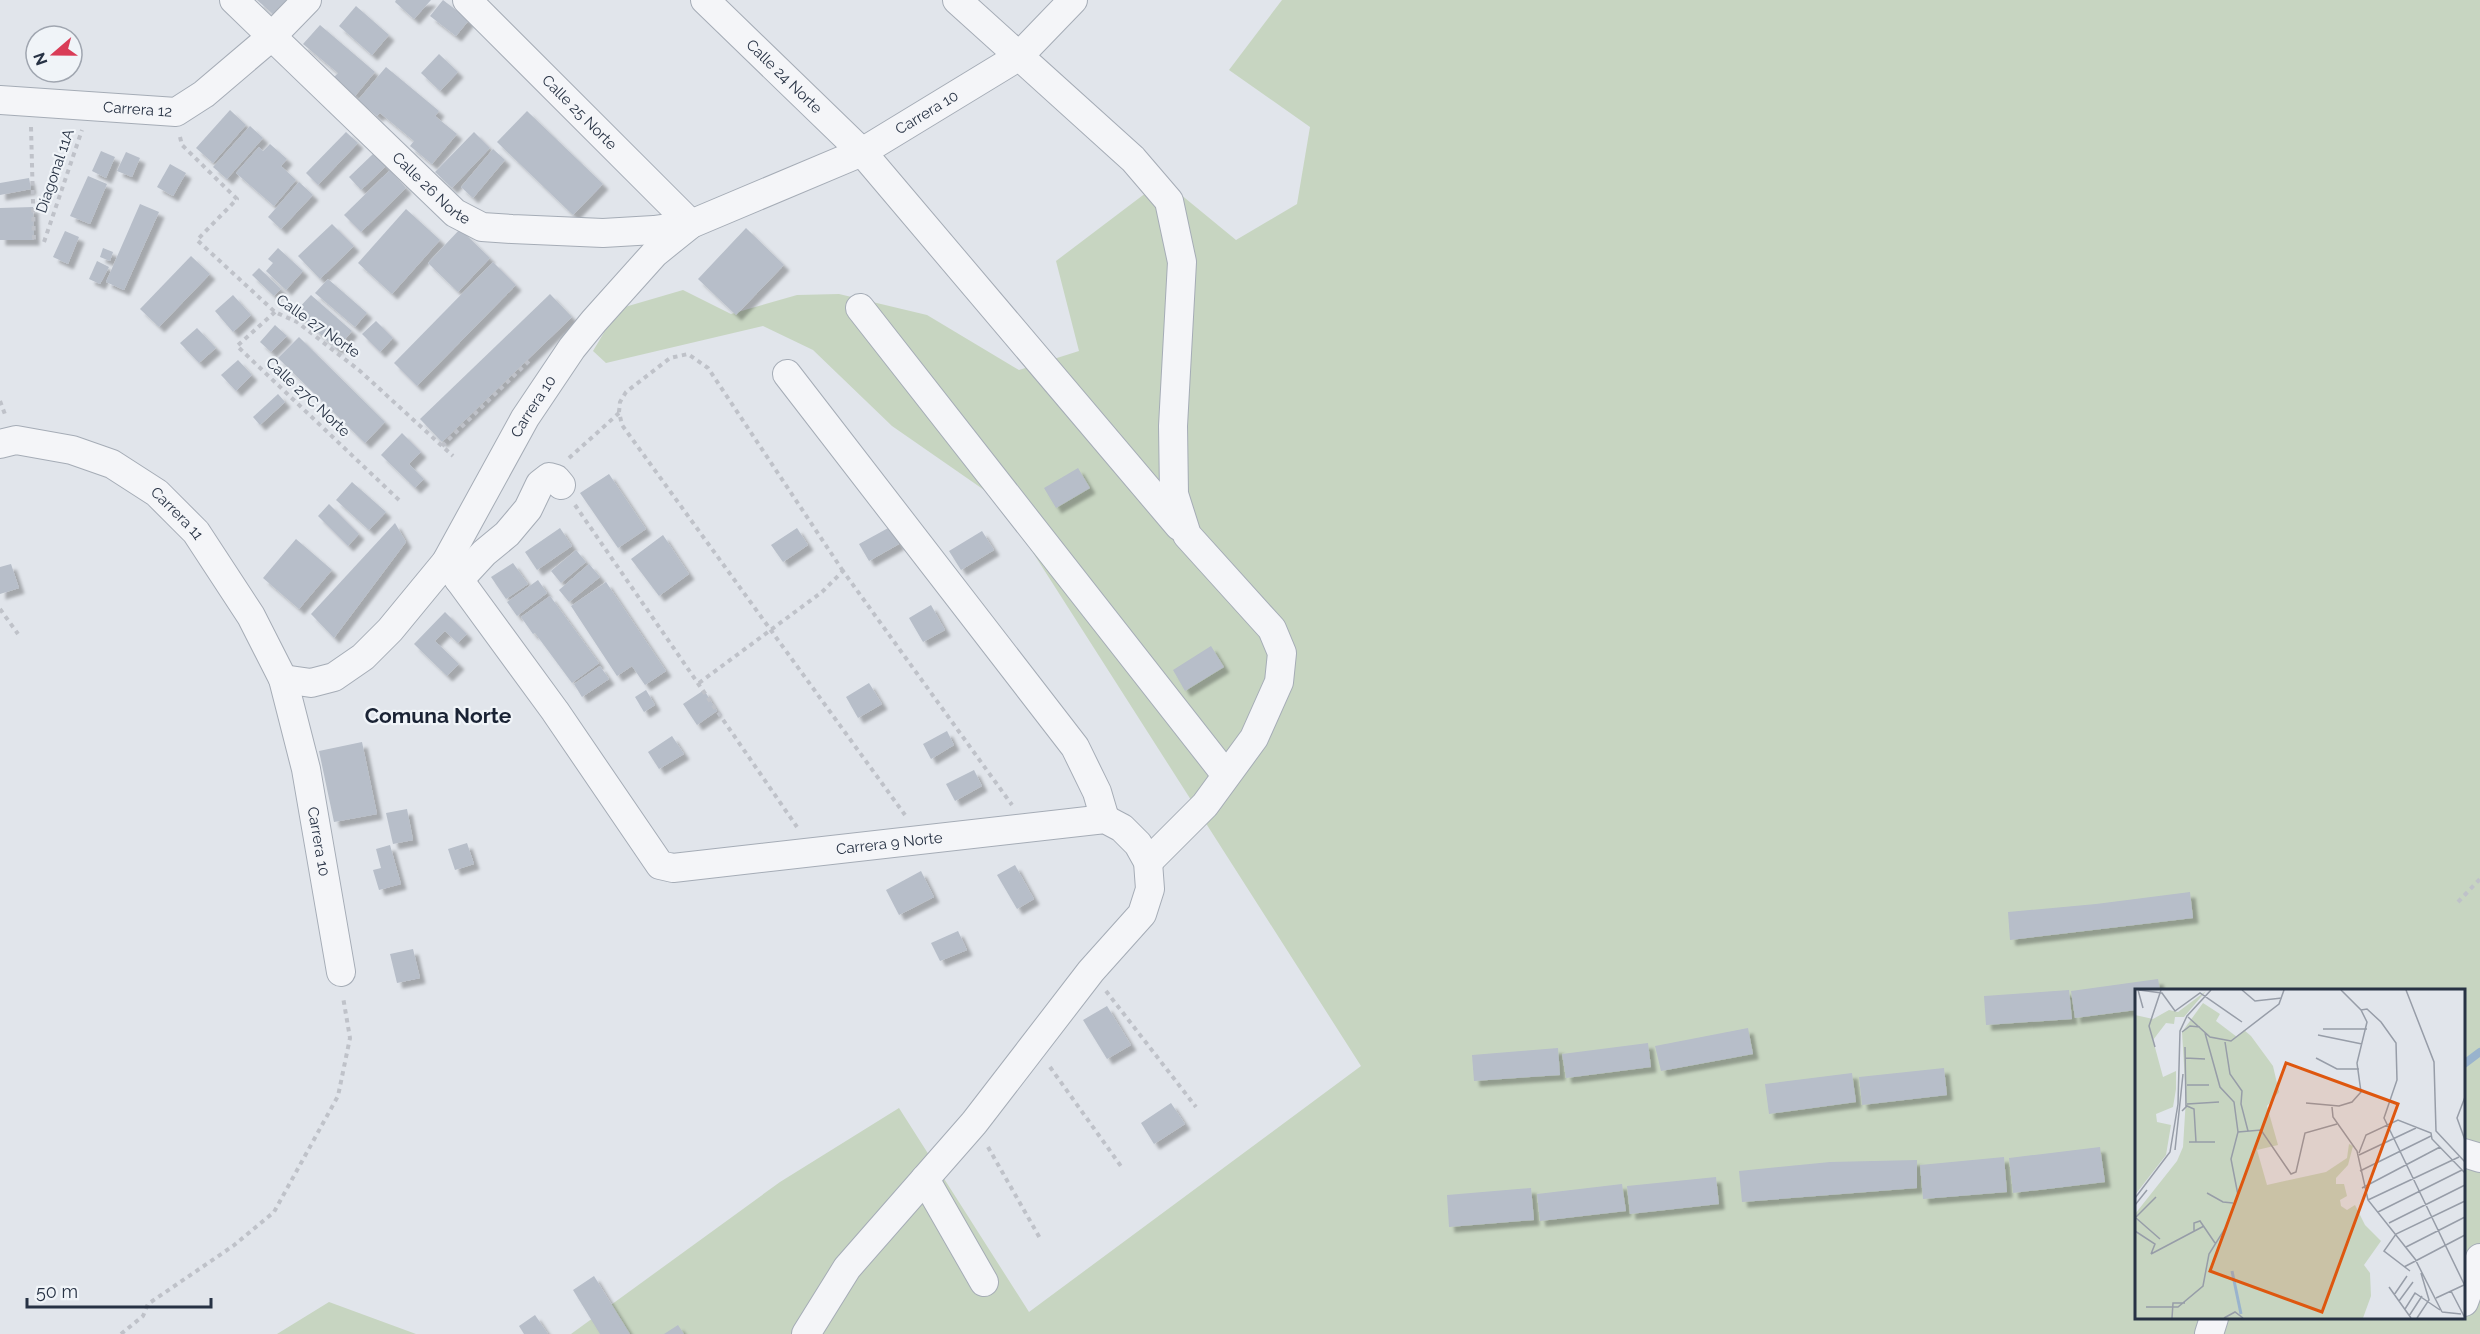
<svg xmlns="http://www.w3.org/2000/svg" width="2480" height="1334" font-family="Raleway,sans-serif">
  <defs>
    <filter id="shadow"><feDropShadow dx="5.5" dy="5.5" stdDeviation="1.5" flood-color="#0004"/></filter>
  </defs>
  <rect width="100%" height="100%" fill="#e1e5eb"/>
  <g fill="#c7d5c1" fill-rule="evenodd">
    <path d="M 1282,0 L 2480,0 L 2480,1334 L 571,1334 L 780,1182 L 899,1108 L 1029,1312 L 1361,1066 L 1000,501 L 892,426 L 813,350 L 763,326 L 606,363 L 593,351 L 618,309 L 683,290 L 731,314 L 797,295 L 839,294 L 927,315 L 1019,370 L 1079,351 L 1056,261 L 1163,180 L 1236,240 L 1297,204 L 1310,127 L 1229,70 ZM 2136,990 L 2464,990 L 2464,1318 L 2136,1318 Z"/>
    <polygon points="329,1302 416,1334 277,1334"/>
  </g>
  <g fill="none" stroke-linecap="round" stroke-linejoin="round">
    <polyline stroke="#99b3cd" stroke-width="8" points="2464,1064 2480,1052"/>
  </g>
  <g fill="#b7bec9" filter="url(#shadow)">
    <polygon points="257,0 288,0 274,15"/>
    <polygon points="396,0 431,0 414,19 395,2"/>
    <polygon points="443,0 469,20 456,36 430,16"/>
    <polygon points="356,6 389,35 372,55 339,26"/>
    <polygon points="320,25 375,72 355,96 333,78 338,73 303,44"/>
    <polygon points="439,54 458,72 440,91 421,73"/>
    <polygon points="386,67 439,111 435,116 457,134 432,164 410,146 414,141 380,113 377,116 358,100"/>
    <polygon points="230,110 246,125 213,163 196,148"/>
    <polygon points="527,111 603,184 573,215 497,142"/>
    <polygon points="250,126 263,138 227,179 213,167"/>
    <polygon points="346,132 358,143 318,185 306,173"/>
    <polygon points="474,132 490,148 452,188 435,172"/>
    <polygon points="270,144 287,159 281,166 296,180 274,206 236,173 259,147 263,151"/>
    <polygon points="493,149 505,160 473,198 461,187"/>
    <polygon points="101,151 115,157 106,178 92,171"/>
    <polygon points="126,152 140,158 132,177 117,171"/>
    <polygon points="374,153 386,166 361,190 349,177"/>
    <polygon points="170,164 186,173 173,196 157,187"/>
    <polygon points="390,170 406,188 361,232 344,215"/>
    <polygon points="88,176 107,184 90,224 70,216"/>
    <polygon points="29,178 31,189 0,195 0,183"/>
    <polygon points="299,182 313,195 281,229 268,217"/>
    <polygon points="140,204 159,212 124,290 106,282"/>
    <polygon points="33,207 34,240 0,240 0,208"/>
    <polygon points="406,209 440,240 392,294 358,263"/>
    <polygon points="332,224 354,246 320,279 298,256"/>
    <polygon points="746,228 784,265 736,315 698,279"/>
    <polygon points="460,229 490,258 458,292 428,263"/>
    <polygon points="65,231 79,237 68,264 53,257"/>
    <polygon points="103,248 113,252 110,261 100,257"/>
    <polygon points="278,248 303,271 286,290 266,271 273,263 268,259"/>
    <polygon points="191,256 210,274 159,327 140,309"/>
    <polygon points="97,261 109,267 100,284 89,279"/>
    <polygon points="493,262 516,285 417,386 394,363"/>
    <polygon points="259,268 281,289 274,296 252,275"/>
    <polygon points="328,279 367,313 355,327 315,293"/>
    <polygon points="550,294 572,317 442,442 420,419"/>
    <polygon points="233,295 251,315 233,332 215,311"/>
    <polygon points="311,295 352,331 337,349 295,312"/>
    <polygon points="376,321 393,338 380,352 362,334"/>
    <polygon points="275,325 287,336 271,352 260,342"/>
    <polygon points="197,328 216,348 199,363 180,343"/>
    <polygon points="299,337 385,422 365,443 278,358"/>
    <polygon points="238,360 252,375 236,391 221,375"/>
    <polygon points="278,394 285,402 260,425 253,417"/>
    <polygon points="402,433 421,452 409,464 424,479 415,488 381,455"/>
    <polygon points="1078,468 1090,488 1056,508 1044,488"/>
    <polygon points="609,474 646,529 618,548 580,493"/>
    <polygon points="352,482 386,512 369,530 336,500"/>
    <polygon points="329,504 359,534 348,546 318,516"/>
    <polygon points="395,523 406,542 334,638 311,614"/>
    <polygon points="890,527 899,544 869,561 859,544"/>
    <polygon points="560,528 572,546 537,570 525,552"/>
    <polygon points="797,528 808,545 783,562 771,545"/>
    <polygon points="982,531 994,550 961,570 949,551"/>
    <polygon points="663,535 689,574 659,596 631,559"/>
    <polygon points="296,539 332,570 299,609 263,578"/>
    <polygon points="576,550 586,562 561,583 551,571"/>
    <polygon points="513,563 528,584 506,599 491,577"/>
    <polygon points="11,564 19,588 0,594 0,567"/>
    <polygon points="589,564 600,577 569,602 559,590"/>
    <polygon points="538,580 547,593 517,616 507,602"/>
    <polygon points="606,582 666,671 645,685 632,666 617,676 571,606"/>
    <polygon points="550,596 599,663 572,683 535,633 533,634 521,617"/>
    <polygon points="931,605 945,630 923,642 909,618"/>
    <polygon points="445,612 467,634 458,643 445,631 435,641 459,664 447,676 414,644"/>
    <polygon points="1211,646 1224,667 1185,691 1173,670"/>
    <polygon points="600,666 609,679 582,697 574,684"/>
    <polygon points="869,683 882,704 858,718 846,697"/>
    <polygon points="646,690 655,705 644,712 635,697"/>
    <polygon points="704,690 717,711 697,725 683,704"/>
    <polygon points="947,731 954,745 931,759 923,744"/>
    <polygon points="672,736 684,754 659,769 648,752"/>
    <polygon points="362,742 377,814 334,822 319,751"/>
    <polygon points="974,770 982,786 955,801 946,784"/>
    <polygon points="407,809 413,840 393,844 386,813"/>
    <polygon points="467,843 474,864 455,870 448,849"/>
    <polygon points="390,845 401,884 379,890 373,870 381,868 376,849"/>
    <polygon points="1015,865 1034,899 1017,909 997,875"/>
    <polygon points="921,871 934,897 899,915 886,890"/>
    <polygon points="2190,892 2193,918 2010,940 2008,912 2096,904"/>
    <polygon points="958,931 967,950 940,961 931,943"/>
    <polygon points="413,949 420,978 397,983 390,954"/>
    <polygon points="2158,979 2160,990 2136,990 2136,1010 2075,1018 2071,991"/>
    <polygon points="2069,990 2072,1019 1986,1025 1984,996"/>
    <polygon points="1107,1006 1131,1045 1107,1059 1083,1020"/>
    <polygon points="1748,1028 1753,1054 1661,1071 1655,1046"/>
    <polygon points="1648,1043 1651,1067 1566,1078 1562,1054"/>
    <polygon points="1558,1048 1560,1075 1474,1081 1472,1055"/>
    <polygon points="1944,1068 1947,1095 1862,1105 1859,1077"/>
    <polygon points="1852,1073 1856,1102 1769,1114 1765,1084"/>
    <polygon points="1171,1103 1185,1124 1154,1144 1141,1123"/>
    <polygon points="2100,1147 2105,1182 2013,1193 2009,1158"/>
    <polygon points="2004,1157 2007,1192 1923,1199 1920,1165"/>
    <polygon points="1917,1160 1917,1188 1742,1202 1739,1171 1830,1162"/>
    <polygon points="1716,1177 1719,1204 1630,1214 1627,1186"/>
    <polygon points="1622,1184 1626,1211 1540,1221 1537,1194"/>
    <polygon points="1531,1188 1534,1220 1449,1227 1447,1195"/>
    <polygon points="594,1276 630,1334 600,1334 573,1290"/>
    <polygon points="535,1315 548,1334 524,1334 519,1326"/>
    <polygon points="678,1325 684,1334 664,1334"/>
  </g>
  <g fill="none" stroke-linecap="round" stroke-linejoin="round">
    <g stroke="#a5acb6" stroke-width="30">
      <g id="minor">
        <path id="s1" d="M 234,0 L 455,213 L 482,227 L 512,229 L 603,233 L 654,230 L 689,225"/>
        <path id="s2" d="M 467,0 L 691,224"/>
        <path id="s3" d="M 705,0 L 862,152 L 1179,526"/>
        <polyline points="957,0 1133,159 1169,201 1182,262 1173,426 1174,494 1187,535 1272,629 1282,653 1279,682 1254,738 1205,805 1148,862"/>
        <path id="s4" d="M 0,100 L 176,112 L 204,94 L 271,37 L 307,0"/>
        <polyline points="860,308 1226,775"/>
        <polyline points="787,374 1075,747 1097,792 1105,819"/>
        <path id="s5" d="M 0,444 L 16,440 L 72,450 L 112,464 L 157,493 L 196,532 L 251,616 L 283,679 L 306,769 L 341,972"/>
        <path id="s6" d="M 446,562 L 555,711 L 660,865 L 673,868 L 1105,819 L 1122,828 L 1138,844 L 1148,862 L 1150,889 L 1142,914 L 1091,971 L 974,1123 L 847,1268 L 806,1334"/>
        <polyline points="459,580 484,553 507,534 528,509 540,484 549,477 556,479 561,485"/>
        <path id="s7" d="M 283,679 L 311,683 L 334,677 L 363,657 L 390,630 L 446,562 L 525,418 L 572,348 L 594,321 L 655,253 L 691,224 L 862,152 L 1018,57 L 1073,0"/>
        <polyline points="2464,1153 2480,1158"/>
        <polyline points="925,1179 984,1282"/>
        <polyline points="2464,1302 2480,1258"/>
        <polyline points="2209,1334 2214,1318"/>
      </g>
    </g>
    <g stroke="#bfc2c9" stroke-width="4" stroke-dasharray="4.5 4.5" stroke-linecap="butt">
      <polyline points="31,127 34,240"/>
      <polyline points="180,137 182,145 237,199 197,240 275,312 297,322 360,371 453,456"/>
      <polyline points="44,242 82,130"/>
      <polyline points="275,312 237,346 400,501"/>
      <polyline points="0,401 6,417"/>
      <polyline points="442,446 529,361"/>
      <polyline points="569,458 619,413"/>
      <polyline points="575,505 797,827"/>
      <polyline points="843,571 708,368 688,354 670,358 626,392 620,402 619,412 622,425 905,815"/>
      <polyline points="0,609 18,634"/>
      <polyline points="699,683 822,592 843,571 1012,805"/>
      <polyline points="2458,902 2480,879"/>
      <polyline points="1106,991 1196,1107"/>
      <polyline points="1050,1067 1123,1169"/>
      <polyline points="988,1147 1041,1240"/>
      <polyline points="121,1334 143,1316 148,1304 233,1246 274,1212 338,1096 350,1038 343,997"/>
    </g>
    <use href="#minor" stroke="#f4f5f8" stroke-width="28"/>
  </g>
  <g text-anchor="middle" stroke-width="4.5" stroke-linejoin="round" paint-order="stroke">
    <g font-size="15" fill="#273244" stroke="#f0f4f8">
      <text dy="5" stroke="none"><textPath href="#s3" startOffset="110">Calle 24 Norte</textPath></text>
      <text dy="5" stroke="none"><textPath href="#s4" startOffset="138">Carrera 12</textPath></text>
      <text dy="5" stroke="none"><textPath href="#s2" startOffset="159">Calle 25 Norte</textPath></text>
      <text dy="5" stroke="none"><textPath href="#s7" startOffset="896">Carrera 10</textPath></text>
      <text transform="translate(55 171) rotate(-71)" y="5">Diagonal 11A</text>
      <text dy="5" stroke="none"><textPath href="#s1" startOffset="273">Calle 26 Norte</textPath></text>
      <text transform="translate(318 326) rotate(35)" y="5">Calle 27 Norte</text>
      <text transform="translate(308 397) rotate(43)" y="5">Calle 27C Norte</text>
      <text dy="5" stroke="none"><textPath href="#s7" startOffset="392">Carrera 10</textPath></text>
      <text dy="5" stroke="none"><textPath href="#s5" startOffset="198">Carrera 11</textPath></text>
      <text dy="5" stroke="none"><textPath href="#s5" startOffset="562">Carrera 10</textPath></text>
      <text dy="5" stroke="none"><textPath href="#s6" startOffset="602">Carrera 9 Norte</textPath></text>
    </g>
    <g font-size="21" font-weight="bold" fill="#1a2334" stroke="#f0f4f8">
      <text x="438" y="723">Comuna Norte</text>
    </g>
  </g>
  <g transform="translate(2135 989)">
    <rect width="330" height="330" fill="#e1e5eb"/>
    <path d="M 71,2 L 49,28 L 40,28 L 39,35 L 31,34 L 18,51 L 28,88 L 41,82 L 41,100 L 38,118 L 21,125 L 22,133 L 36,136 L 31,166 L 0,206 L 0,26 L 18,30 L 34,21 L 43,23 ZM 68,14 L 85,25 L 81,32 L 102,48 L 109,41 L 116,47 L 138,77 L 144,103 L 132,117 L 143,156 L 122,161 L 132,196 L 191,183 L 212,169 L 214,155 L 218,157 L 213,176 L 201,189 L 201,195 L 209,195 L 212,207 L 205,211 L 206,217 L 212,221 L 220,216 L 230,236 L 246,252 L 229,276 L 235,284 L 236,307 L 228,329 L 0,329 L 0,225 L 42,172 L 48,158 L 51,109 L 47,43 Z" fill="#c7d5c1"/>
    <path fill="none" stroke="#99b3cd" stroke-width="3" d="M 97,282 L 106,325"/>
    <path fill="none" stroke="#979da8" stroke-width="1.5" d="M 3,1 L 8,19M 4,1 L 27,4 L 40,22 L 65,4 L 107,33M 107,1 L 120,12 L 147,9M 271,1 L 299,73 L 301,142 L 330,173M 226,21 L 232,20 L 246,33 L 261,54 L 262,91 L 249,129 L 330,297M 53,28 L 75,48 L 96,52 L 144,15 L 149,1M 188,40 L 232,40M 47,43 L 55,37 L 65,38M 183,46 L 227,55M 90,53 L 95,85 L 107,102 L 106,115 L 113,142M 20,58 L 14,37 L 26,1M 50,58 L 51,118M 50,69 L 70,70M 181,69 L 202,80 L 224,80M 52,96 L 74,96M 330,108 L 322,129 L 330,151M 171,114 L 204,117 L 217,113 L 226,103 L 222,74 L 232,33 L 226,21 L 206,1M 52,115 L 84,113M 197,118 L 198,128 L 222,162 L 233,211 L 280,270 L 307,323M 47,122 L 52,117 L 59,120 L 61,153M 103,143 L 126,141 L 156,185 L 161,183 L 170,144 L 202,135M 54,153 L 80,153M 40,161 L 48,85M 224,164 L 231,146 L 263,131 L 296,144 L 297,150 L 330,184M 224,166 L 281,139M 225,182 L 296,147M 227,199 L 305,158M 72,204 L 88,213 L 98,214M 0,209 L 35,163 L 43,115 L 45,42 L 52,27 L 76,1M 233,211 L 324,168M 0,216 L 12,201M 243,223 L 327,181M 1,228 L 21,208M 1,229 L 25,250M 254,234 L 330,196M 0,242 L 20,255 L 16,265M 59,242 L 59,234 L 65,232 L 80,254M 271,258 L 330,228M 16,265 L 69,237M 269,278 L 330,246M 275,282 L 249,262 L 261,245 L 330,212M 254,298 L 276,329M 316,302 L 330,329M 259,306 L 272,287M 301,309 L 329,296M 264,312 L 278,293M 11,318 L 43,318 L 68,297 L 74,265 L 91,238 L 103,206 L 96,170 L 103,143 L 99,113 L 85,98 L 70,44M 270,320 L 280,304 L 305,321M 307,323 L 326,325M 274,327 L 287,307M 37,329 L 38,314 L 50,314M 89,329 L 100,323 L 108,329M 282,329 L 294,311 L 286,284"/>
    <path fill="#de570f" fill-opacity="0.15" stroke="#de570f" stroke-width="3" d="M 151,74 L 263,115 L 187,323 L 75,282 Z"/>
    <rect width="330" height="330" fill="none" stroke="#273244" stroke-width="3"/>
  </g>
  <g transform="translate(54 54) rotate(250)"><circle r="28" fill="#f0f4f8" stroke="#a0a6b0" stroke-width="1.5"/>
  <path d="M0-4.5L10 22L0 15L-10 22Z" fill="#d93c57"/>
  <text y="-9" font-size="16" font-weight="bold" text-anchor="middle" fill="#273244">N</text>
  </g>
  <path d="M27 1298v9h184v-9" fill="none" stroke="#273244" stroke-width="3"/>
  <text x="36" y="1298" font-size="18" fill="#273244" stroke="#f0f4f8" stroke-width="4.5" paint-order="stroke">50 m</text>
</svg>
